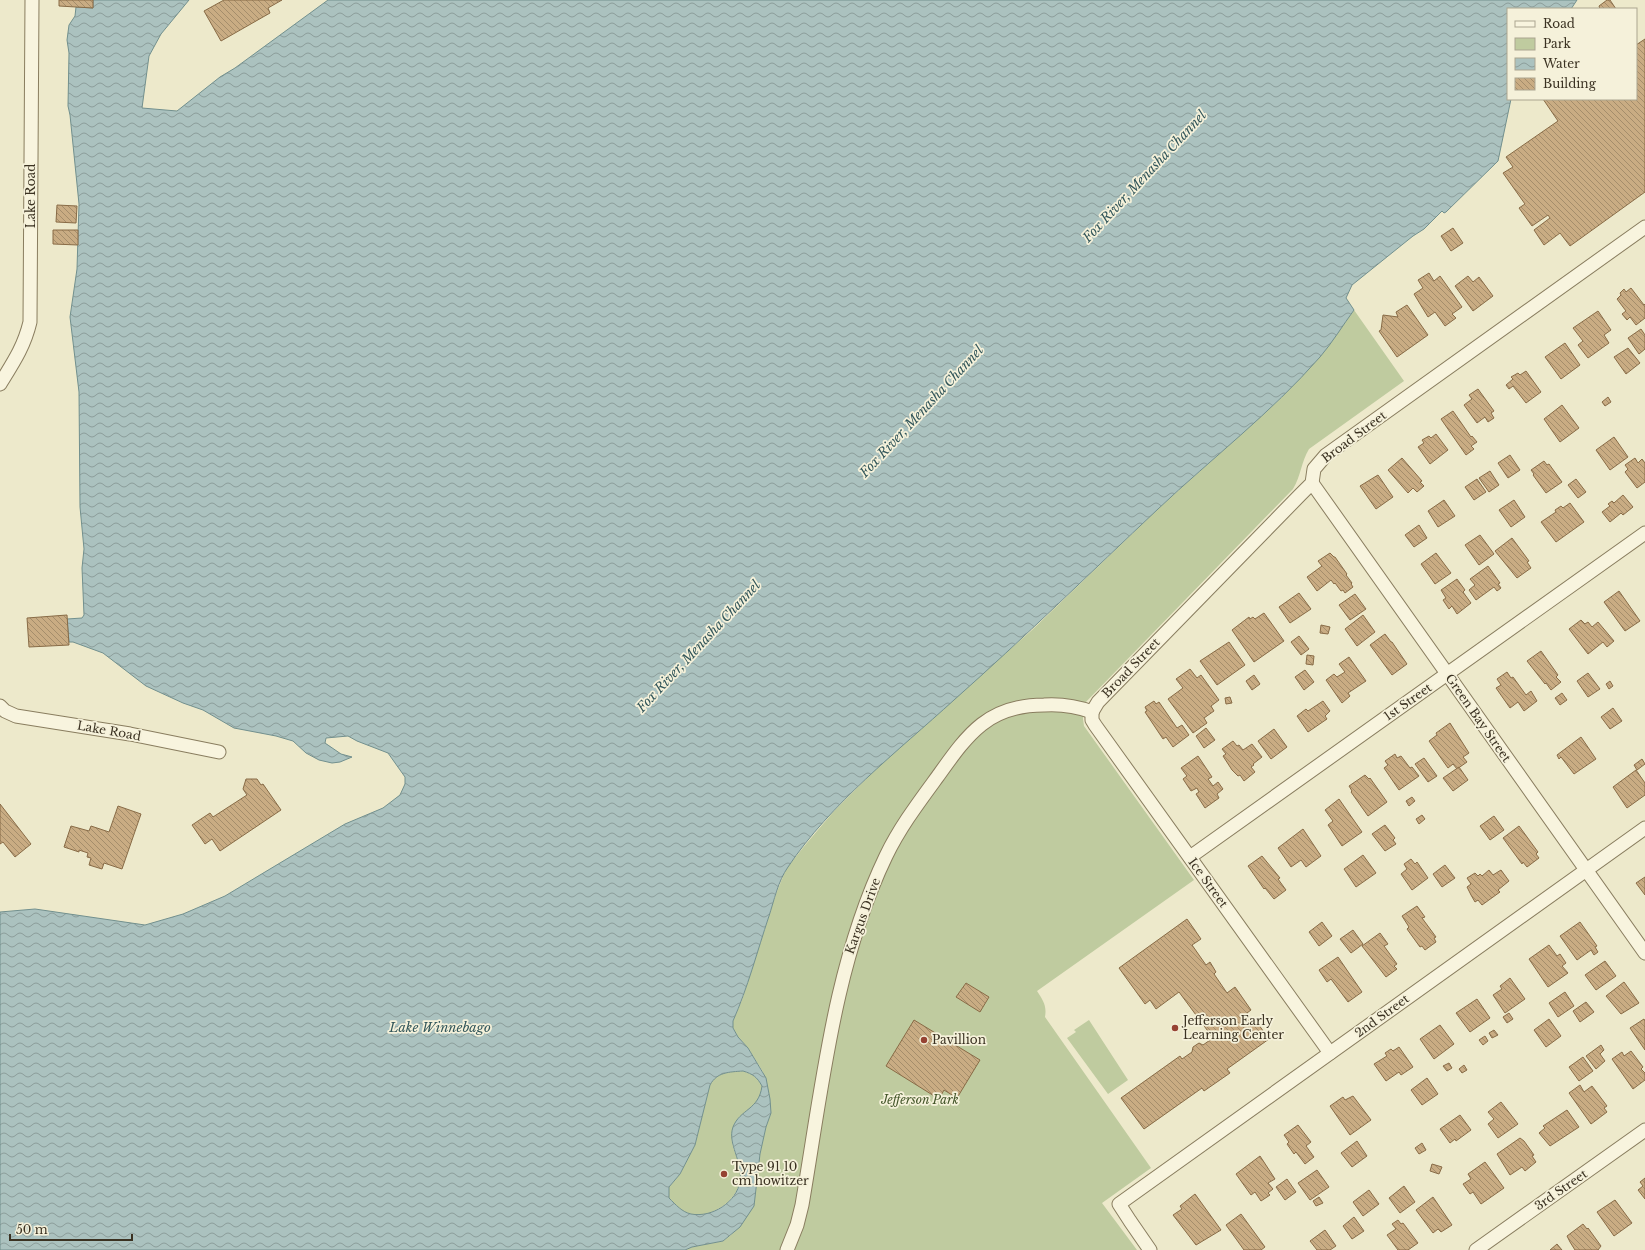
<svg xmlns="http://www.w3.org/2000/svg" width="1645" height="1250" font-family="'Libre Baskerville',serif">
  <defs>
    <pattern id="water-waves" width="16" height="10" patternUnits="userSpaceOnUse"><rect width="16" height="10" fill="#abc2bf"/><path d="M0 5q4-4 8 0t8 0" fill="none" stroke="#8c9e9b"/></pattern>
    <pattern id="building-back-hatch" width="6" height="6" patternUnits="userSpaceOnUse"><rect width="6" height="6" fill="#c9ac83"/><path d="M-1 5l2 2M0 0l6 6M5-1l2 2" fill="none" stroke="#a48d6b"/></pattern>
  </defs>
  <rect width="100%" height="100%" fill="#ede9cb"/>
  <g fill="#bfcb9f">
    <path d="M 1354,310 L 1404,381 L 1309,449 C 1301,462 1301,476 1293,489 L 1083,705 L 1083,719 L 1084,726 L 1194,880 L 1037,991 C 1043,1000 1047,1006 1045,1017 L 1151,1168 L 1102,1203 L 1137,1250 L 685,1250 L 692,1247 L 723,1241 L 731,1235 L 754,1205 L 760,1154 L 766,1127 L 771,1113 L 763,1072 L 748,1048 L 738,1037 L 733,1028 L 733,1021 L 742,1000 L 776,894 L 786,869 L 806,844 L 834,811 L 871,774 L 908,739 L 1032,630 L 1159,508 L 1279,400 L 1321,355 Z"/>
    <polygon points="1089,1020 1128,1080 1108,1094 1067,1038 1076,1032 1074,1030"/>
    <path d="M 743,1071 C 753,1074 757,1077 762,1086 C 761,1091 761,1097 758,1101 C 755,1106 749,1109 745,1113 C 742,1116 733,1132 732,1137 C 730,1148 741,1161 741,1175 C 740,1199 714,1218 691,1214 C 682,1212 676,1205 669,1198 L 669,1187 L 680,1174 L 695,1145 L 710,1085 C 717,1072 729,1072 743,1071 Z"/>
  </g>
  <path fill="url(#water-waves)" stroke="#72908e" fill-rule="evenodd" d="M 93,0 L 189,0 L 161,34 L 149,56 L 142,108 L 177,111 L 220,77 L 235,68 L 328,0 L 1577,0 L 1571,9 L 1508,9 L 1508,99 L 1511,99 L 1498,161 L 1446,212 L 1444,213 L 1442,211 L 1424,229 L 1413,236 L 1352,285 L 1346,298 L 1354,310 C 1343,325 1332,343 1320,357 C 1271,413 1212,458 1158,509 C 1090,573 1024,638 954,700 C 898,751 830,804 788,867 C 778,881 774,901 769,916 C 757,952 748,987 733,1021 L 733,1028 L 738,1037 L 748,1048 L 766,1078 L 770,1099 L 771,1113 L 766,1127 L 760,1154 L 754,1206 L 740,1227 L 723,1241 L 692,1247 L 685,1250 L 0,1250 L 0,912 L 35,909 L 145,925 L 183,914 L 225,896 L 345,824 L 383,808 L 400,795 L 405,784 L 405,777 L 388,753 L 357,741 L 348,736 L 326,738 L 325,743 L 341,754 L 352,757 L 340,762 L 332,763 L 319,760 L 306,753 L 293,741 L 276,736 L 234,728 L 203,710 L 183,703 L 146,686 L 103,653 L 73,642 L 69,642 L 67,619 L 82,618 L 84,615 L 82,568 L 84,549 L 80,507 L 79,392 L 70,317 L 77,269 L 79,204 L 70,115 L 68,106 L 69,53 L 67,40 L 69,25 L 75,16 L 76,7 L 93,8 ZM 743,1071 C 753,1074 757,1077 762,1086 C 759,1110 740,1109 733,1127 C 727,1144 743,1161 740,1181 C 737,1202 712,1218 691,1214 C 682,1212 676,1205 669,1198 L 669,1187 L 680,1174 L 695,1145 L 710,1085 C 717,1072 729,1072 743,1071 Z"/>
  <g fill="url(#building-back-hatch)" stroke="#886b46">
    <polygon points="59,0 93,0 93,8 59,6"/>
    <polygon points="224,0 282,0 268,8 270,13 221,41 204,11"/>
    <polygon points="1607,0 1610,0 1616,9 1600,9 1599,6"/>
    <polygon points="1645,39 1645,192 1570,246 1560,233 1544,245 1534,230 1550,218 1548,215 1532,226 1519,208 1525,204 1503,173 1513,167 1506,157 1558,121 1543,99 1636,99 1636,45"/>
    <polygon points="57,205 77,206 76,223 56,222"/>
    <polygon points="1453,228 1463,243 1451,251 1441,236"/>
    <polygon points="53,230 78,230 78,245 53,244"/>
    <polygon points="1429,273 1434,281 1440,276 1462,307 1452,314 1456,318 1445,326 1435,312 1428,317 1414,294 1423,288 1418,280"/>
    <polygon points="1468,276 1473,282 1479,277 1493,296 1473,311 1455,286"/>
    <polygon points="1631,288 1644,305 1645,304 1645,318 1636,325 1630,317 1627,320 1622,314 1626,311 1617,299 1621,295 1620,293 1624,289 1626,292"/>
    <polygon points="1407,305 1428,335 1397,357 1379,331 1381,330 1383,315 1398,317 1396,312"/>
    <polygon points="1598,311 1611,330 1604,335 1609,343 1588,358 1578,345 1583,341 1573,328"/>
    <polygon points="1641,329 1645,335 1645,349 1639,354 1628,338"/>
    <polygon points="1565,343 1580,365 1561,379 1545,357"/>
    <polygon points="1628,348 1640,363 1626,374 1614,357"/>
    <polygon points="1526,371 1541,392 1526,403 1513,386 1509,389 1506,385 1513,379 1511,377 1518,373 1520,375"/>
    <polygon points="1478,389 1494,411 1491,413 1494,418 1488,422 1485,417 1477,423 1464,405 1472,399 1469,395"/>
    <polygon points="1608,397 1611,402 1605,406 1602,402"/>
    <polygon points="1562,405 1579,428 1560,442 1544,419"/>
    <polygon points="1453,411 1471,437 1472,436 1477,442 1471,446 1474,449 1466,455 1441,419"/>
    <polygon points="1436,434 1448,450 1430,464 1418,447 1424,443 1422,440 1429,436 1431,438"/>
    <polygon points="1614,437 1628,457 1610,470 1596,450"/>
    <polygon points="1510,455 1520,470 1508,478 1498,463"/>
    <polygon points="1402,458 1422,481 1420,482 1424,486 1417,492 1413,488 1408,493 1388,470"/>
    <polygon points="1635,458 1638,463 1642,459 1645,463 1645,482 1637,488 1625,472 1628,469 1625,465"/>
    <polygon points="1544,461 1547,465 1549,464 1562,482 1546,493 1533,475 1534,474 1531,470"/>
    <polygon points="1490,471 1499,485 1489,492 1479,478"/>
    <polygon points="1378,475 1393,497 1376,509 1360,486"/>
    <polygon points="1477,479 1486,492 1474,500 1465,487"/>
    <polygon points="1576,479 1586,492 1578,498 1568,485"/>
    <polygon points="1623,495 1633,507 1623,515 1621,513 1610,522 1602,512 1610,506 1608,504 1612,501 1614,503"/>
    <polygon points="1444,500 1455,516 1438,527 1428,511"/>
    <polygon points="1514,500 1525,517 1511,527 1499,510"/>
    <polygon points="1570,503 1584,522 1556,542 1541,522 1556,512 1555,510 1561,506 1563,508"/>
    <polygon points="1419,525 1427,538 1414,547 1405,535"/>
    <polygon points="1480,535 1494,554 1479,565 1465,545"/>
    <polygon points="1512,538 1529,561 1527,562 1531,568 1517,578 1495,551"/>
    <polygon points="1330,553 1334,557 1335,557 1347,574 1346,575 1352,583 1351,584 1353,587 1345,593 1343,590 1341,591 1335,583 1334,584 1331,580 1317,591 1307,577 1322,566 1318,561"/>
    <polygon points="1436,553 1451,573 1435,584 1421,564"/>
    <polygon points="1488,566 1500,583 1498,584 1501,588 1497,591 1494,587 1476,600 1469,590 1475,585 1470,579"/>
    <polygon points="1457,579 1465,590 1463,592 1471,603 1457,614 1452,606 1449,609 1443,600 1446,598 1441,590"/>
    <polygon points="1619,591 1640,621 1625,631 1604,602"/>
    <polygon points="1299,593 1311,609 1290,623 1279,607"/>
    <polygon points="1355,594 1366,609 1350,620 1339,605"/>
    <polygon points="1264,613 1284,641 1254,662 1232,630 1249,617 1250,619 1253,617 1255,619"/>
    <polygon points="67,615 69,645 29,647 27,618"/>
    <polygon points="1363,615 1375,632 1357,646 1345,629"/>
    <polygon points="1581,620 1585,624 1588,622 1592,627 1598,622 1614,641 1607,647 1603,642 1588,654 1569,629"/>
    <polygon points="1321,625 1330,627 1328,634 1320,633"/>
    <polygon points="1385,634 1391,642 1392,642 1407,664 1392,675 1370,645"/>
    <polygon points="1299,636 1309,649 1301,655 1291,642"/>
    <polygon points="1229,642 1245,665 1217,685 1200,661"/>
    <polygon points="1541,651 1558,675 1556,677 1561,682 1551,690 1546,683 1545,684 1527,661"/>
    <polygon points="1307,655 1314,656 1313,665 1306,664"/>
    <polygon points="1349,657 1366,681 1348,693 1350,696 1342,703 1326,680 1334,674 1337,677 1345,672 1339,664"/>
    <polygon points="1190,669 1197,678 1201,675 1219,700 1211,706 1214,711 1204,718 1207,723 1193,733 1168,699 1183,688 1176,679"/>
    <polygon points="1305,670 1314,682 1304,690 1295,677"/>
    <polygon points="1507,672 1511,678 1513,677 1526,695 1531,691 1537,701 1524,711 1518,702 1510,708 1496,688 1501,685 1497,679"/>
    <polygon points="1588,673 1600,689 1588,697 1577,681"/>
    <polygon points="1254,675 1260,684 1252,690 1246,681"/>
    <polygon points="1610,681 1613,686 1609,689 1606,684"/>
    <polygon points="1562,693 1567,700 1560,705 1555,698"/>
    <polygon points="1230,697 1232,703 1226,704 1225,698"/>
    <polygon points="1154,701 1156,704 1159,702 1177,728 1182,725 1189,735 1173,747 1166,737 1163,739 1145,712 1147,711 1145,707"/>
    <polygon points="1323,701 1330,711 1325,716 1327,719 1308,732 1297,716 1306,709 1308,711"/>
    <polygon points="1613,708 1622,721 1610,729 1601,717"/>
    <polygon points="1450,723 1469,753 1463,757 1467,762 1457,769 1453,764 1448,768 1429,741 1437,735 1436,733"/>
    <polygon points="1206,728 1215,740 1204,748 1196,736"/>
    <polygon points="1274,729 1287,747 1271,759 1258,741"/>
    <polygon points="1581,737 1596,759 1574,774 1561,757 1559,759 1557,755"/>
    <polygon points="1233,741 1237,746 1239,745 1243,750 1252,744 1262,757 1253,764 1254,765 1251,767 1255,772 1244,781 1240,775 1238,776 1232,770 1223,756 1226,754 1222,749"/>
    <polygon points="1395,754 1397,758 1401,756 1410,768 1412,767 1419,776 1399,790 1384,768 1388,765 1385,761"/>
    <polygon points="1198,756 1212,777 1208,779 1213,786 1218,782 1223,789 1217,794 1219,798 1205,808 1196,794 1199,792 1197,788 1191,791 1183,779 1187,776 1181,768"/>
    <polygon points="1424,758 1437,776 1428,782 1415,764"/>
    <polygon points="1642,759 1645,764 1637,770 1634,765"/>
    <polygon points="1459,767 1468,780 1453,791 1443,778"/>
    <polygon points="1636,770 1645,783 1645,795 1627,808 1613,787"/>
    <polygon points="1365,775 1369,779 1370,778 1387,802 1368,816 1351,792 1352,791 1349,786"/>
    <polygon points="246,779 257,779 261,785 263,784 281,810 220,851 212,839 205,844 192,825 210,813 213,817 247,795 243,789"/>
    <polygon points="1412,797 1415,801 1409,806 1406,801"/>
    <polygon points="1339,799 1362,832 1342,846 1328,825 1333,821 1325,810"/>
    <polygon points="0,804 31,844 15,857 3,842 0,844"/>
    <polygon points="118,806 141,814 122,869 104,863 102,869 89,865 91,858 87,857 88,853 79,850 79,852 64,847 71,826 89,831 91,826 109,832"/>
    <polygon points="1422,815 1425,819 1419,824 1416,819"/>
    <polygon points="1494,816 1504,830 1490,840 1480,826"/>
    <polygon points="1385,825 1395,838 1393,840 1396,844 1385,851 1372,834"/>
    <polygon points="1519,826 1538,852 1536,854 1539,858 1527,867 1523,862 1522,864 1503,838"/>
    <polygon points="1303,829 1321,856 1306,867 1301,860 1291,867 1278,848"/>
    <polygon points="1363,855 1376,873 1356,887 1344,869"/>
    <polygon points="1262,856 1280,878 1278,879 1286,890 1274,899 1265,888 1264,889 1248,866"/>
    <polygon points="1411,859 1415,864 1417,862 1428,878 1412,890 1401,874 1407,869 1404,864"/>
    <polygon points="1445,865 1455,878 1442,887 1433,874"/>
    <polygon points="1489,870 1493,875 1501,870 1509,881 1498,890 1500,892 1482,905 1478,900 1475,902 1471,895 1467,887 1471,884 1467,878 1475,873 1478,876 1480,874 1482,876"/>
    <polygon points="1645,877 1645,895 1636,883"/>
    <polygon points="1417,906 1425,917 1422,918 1436,937 1434,938 1436,942 1425,950 1422,946 1420,947 1407,929 1409,927 1402,916"/>
    <polygon points="1187,919 1201,939 1192,945 1206,965 1210,962 1216,972 1214,974 1227,993 1235,987 1251,1010 1247,1013 1253,1022 1256,1021 1269,1039 1227,1069 1230,1073 1204,1091 1202,1088 1144,1129 1121,1098 1180,1056 1182,1059 1192,1052 1193,1047 1199,1043 1203,1045 1213,1038 1179,992 1156,1009 1150,1000 1145,1004 1119,968"/>
    <polygon points="1322,922 1332,936 1319,946 1309,932"/>
    <polygon points="1580,922 1597,946 1595,947 1598,952 1594,955 1591,950 1577,960 1560,936"/>
    <polygon points="1353,930 1363,944 1351,953 1340,939"/>
    <polygon points="1380,933 1388,944 1384,946 1397,964 1394,966 1397,969 1386,977 1362,946"/>
    <polygon points="1549,945 1557,956 1560,954 1566,963 1562,966 1568,973 1548,987 1529,959"/>
    <polygon points="1338,957 1362,992 1348,1002 1331,979 1327,982 1319,970"/>
    <polygon points="1605,961 1616,976 1596,990 1585,975"/>
    <polygon points="1510,978 1525,999 1505,1013 1493,995 1502,989 1500,986"/>
    <polygon points="1624,982 1639,1003 1621,1014 1606,996"/>
    <polygon points="966,983 989,997 980,1012 956,997"/>
    <polygon points="1565,992 1574,1006 1558,1017 1549,1003"/>
    <polygon points="1477,999 1490,1018 1470,1032 1456,1013"/>
    <polygon points="1586,1002 1594,1012 1580,1022 1573,1011"/>
    <polygon points="1509,1013 1513,1019 1507,1023 1503,1017"/>
    <polygon points="1549,1019 1561,1036 1546,1047 1534,1030"/>
    <polygon points="1644,1019 1645,1021 1645,1050 1630,1028"/>
    <polygon points="914,1020 980,1060 957,1098 944,1090 939,1099 886,1066"/>
    <polygon points="1440,1025 1454,1044 1434,1059 1420,1039"/>
    <polygon points="1494,1030 1498,1035 1492,1038 1489,1033"/>
    <polygon points="1485,1036 1488,1041 1483,1045 1479,1040"/>
    <polygon points="1601,1045 1604,1050 1600,1054 1605,1061 1596,1069 1586,1056"/>
    <polygon points="1399,1047 1413,1067 1401,1075 1399,1072 1386,1081 1374,1064 1387,1056 1385,1053 1391,1049 1393,1051"/>
    <polygon points="1631,1051 1643,1067 1641,1069 1645,1073 1645,1080 1633,1089 1612,1059 1622,1052 1624,1056"/>
    <polygon points="1583,1057 1593,1071 1579,1081 1569,1067"/>
    <polygon points="1449,1063 1452,1068 1447,1071 1443,1066"/>
    <polygon points="1464,1065 1467,1070 1462,1073 1459,1069"/>
    <polygon points="1427,1078 1438,1094 1422,1105 1411,1090"/>
    <polygon points="1580,1085 1584,1092 1592,1086 1607,1106 1604,1108 1607,1112 1591,1124 1569,1093"/>
    <polygon points="1353,1096 1371,1120 1350,1135 1330,1106 1343,1097 1345,1100"/>
    <polygon points="1501,1102 1518,1124 1498,1138 1488,1124 1494,1119 1488,1112"/>
    <polygon points="1567,1110 1579,1127 1550,1146 1539,1133 1545,1128 1543,1126"/>
    <polygon points="1460,1115 1471,1130 1456,1141 1455,1139 1450,1143 1440,1129"/>
    <polygon points="1298,1125 1311,1142 1306,1146 1314,1157 1305,1164 1296,1152 1294,1154 1287,1144 1289,1142 1284,1135"/>
    <polygon points="1520,1138 1524,1141 1534,1155 1532,1156 1536,1162 1525,1171 1522,1167 1510,1175 1497,1154"/>
    <polygon points="1357,1141 1367,1156 1352,1167 1341,1153"/>
    <polygon points="1422,1143 1426,1150 1419,1154 1415,1148"/>
    <polygon points="1260,1156 1275,1179 1268,1183 1273,1189 1268,1193 1270,1195 1261,1201 1255,1192 1251,1195 1236,1174"/>
    <polygon points="1485,1162 1504,1188 1481,1204 1473,1192 1470,1194 1463,1184 1471,1179 1468,1174"/>
    <polygon points="1432,1164 1442,1167 1439,1174 1430,1171"/>
    <polygon points="1317,1170 1329,1187 1310,1200 1298,1183"/>
    <polygon points="1645,1178 1645,1199 1638,1190 1643,1186 1640,1182"/>
    <polygon points="1287,1179 1296,1192 1285,1200 1276,1187"/>
    <polygon points="1404,1186 1415,1202 1400,1213 1389,1198"/>
    <polygon points="1369,1190 1379,1204 1363,1216 1353,1202"/>
    <polygon points="1195,1194 1221,1230 1196,1245 1173,1215 1182,1209 1180,1206"/>
    <polygon points="1319,1197 1323,1203 1316,1206 1313,1201"/>
    <polygon points="1433,1197 1452,1225 1441,1232 1438,1229 1433,1233 1416,1210"/>
    <polygon points="1615,1200 1632,1223 1614,1236 1597,1212"/>
    <polygon points="1241,1214 1265,1247 1261,1250 1244,1250 1226,1225"/>
    <polygon points="1354,1217 1364,1231 1352,1239 1343,1226"/>
    <polygon points="1398,1220 1401,1224 1403,1223 1418,1243 1408,1250 1398,1250 1387,1235 1396,1229 1392,1224"/>
    <polygon points="1583,1224 1587,1229 1588,1228 1601,1246 1598,1250 1575,1250 1570,1242 1567,1236"/>
    <polygon points="1325,1230 1336,1246 1330,1250 1317,1250 1310,1241"/>
    <polygon points="1557,1244 1562,1250 1550,1250"/>
  </g>
  <g fill="none" stroke-linecap="round" stroke-linejoin="round">
    <g stroke="#897d5f" stroke-width="15">
      <g id="minor">
        <path d="M 0,384 C 13,363 24,347 30,322 L 32,0"/>
        <polyline points="1312,483 1645,953"/>
        <polyline points="0,706 5,711 16,716 130,734 219,752"/>
        <polyline points="1092,712 1098,702 1300,495 1312,483 1314,469 1326,455 1645,227"/>
        <polyline points="1092,712 1092,720 1095,725 1330,1053"/>
        <polyline points="1190,857 1645,533"/>
        <path d="M 787,1250 L 797,1225 L 802,1205 C 822,1089 834,964 886,856 C 900,827 919,802 938,776 C 968,734 988,705 1044,705 C 1060,704 1076,706 1092,712"/>
        <polyline points="1150,1250 1130,1221 1119,1204 1645,828"/>
        <polyline points="1476,1250 1645,1130"/>
      </g>
    </g>
    <use href="#minor" stroke="#f8f4de" stroke-width="13"/>
  </g>
  <g fill="#964232" stroke="#f5f1da" stroke-width="1.5">
    <circle cx="1175" cy="1028" r="4"/>
    <circle cx="924" cy="1040" r="4"/>
    <circle cx="724" cy="1174" r="4"/>
  </g>
  <g text-anchor="middle" stroke-width="3.5" stroke-linejoin="round" paint-order="stroke">
    <g font-size="12" fill="#3b3222" stroke="#f5f1da">
      <text transform="translate(31 196) rotate(-90)" y="4">Lake Road</text>
      <text transform="translate(1354 437) rotate(-37)" y="4">Broad Street</text>
      <text transform="translate(1131 668) rotate(-46)" y="4">Broad Street</text>
      <text transform="translate(1408 702) rotate(-35)" y="4">1st Street</text>
      <text transform="translate(1478 718) rotate(55)" y="4">Green Bay Street</text>
      <text transform="translate(109 731) rotate(10)" y="4">Lake Road</text>
      <text transform="translate(1208 883) rotate(54)" y="4">Ice Street</text>
      <text transform="translate(863 916) rotate(-70)" y="4">Kargus Drive</text>
      <text transform="translate(1382 1016) rotate(-36)" y="4">2nd Street</text>
      <text transform="translate(1561 1190) rotate(-35)" y="4">3rd Street</text>
    </g>
    <g font-size="12" fill="#3b3222" stroke="#f5f1da" text-anchor="start">
      <text x="1183" y="1025">Jefferson Early<tspan x="1183" dy="14">Learning Center</tspan></text>
      <text x="932" y="1044">Pavillion</text>
      <text x="732" y="1171">Type 91 10<tspan x="732" dy="14">cm howitzer</tspan></text>
    </g>
    <g font-size="12" font-style="italic" fill="#44562a" stroke="#f5f1da">
      <text x="920" y="1104">Jefferson Park</text>
    </g>
    <g font-size="13" font-style="italic" fill="#32565a" stroke="#f5f1da">
      <text transform="translate(1144 176) rotate(-47)" y="5">Fox River, Menasha Channel</text>
      <text transform="translate(921 411) rotate(-47)" y="5">Fox River, Menasha Channel</text>
      <text transform="translate(698 646) rotate(-47)" y="5">Fox River, Menasha Channel</text>
      <text x="440" y="1032">Lake Winnebago</text>
    </g>
  </g>
  <rect x="1507" y="8" width="130" height="92" fill="#f5f1da" stroke="#aba590"/>
  <rect x="1515" y="21" width="20" height="6" fill="#f8f4de" stroke="#aba590"/>
  <text x="1543" y="28" font-size="12" fill="#3b3222">Road</text>
  <rect x="1515" y="38" width="20" height="12" fill="#bfcb9f" stroke="#aba590"/>
  <text x="1543" y="48" font-size="12" fill="#3b3222">Park</text>
  <rect x="1515" y="58" width="20" height="12" fill="url(#water-waves)" stroke="#aba590"/>
  <text x="1543" y="68" font-size="12" fill="#3b3222">Water</text>
  <rect x="1515" y="78" width="20" height="12" fill="url(#building-back-hatch)" stroke="#aba590"/>
  <text x="1543" y="88" font-size="12" fill="#3b3222">Building</text>
  <path d="M10 1234v6h122v-6" fill="none" stroke="#3b3222" stroke-width="2"/>
  <text x="16" y="1234" font-size="12" fill="#3b3222" stroke="#f5f1da" stroke-width="3" paint-order="stroke">50 m</text>
</svg>
